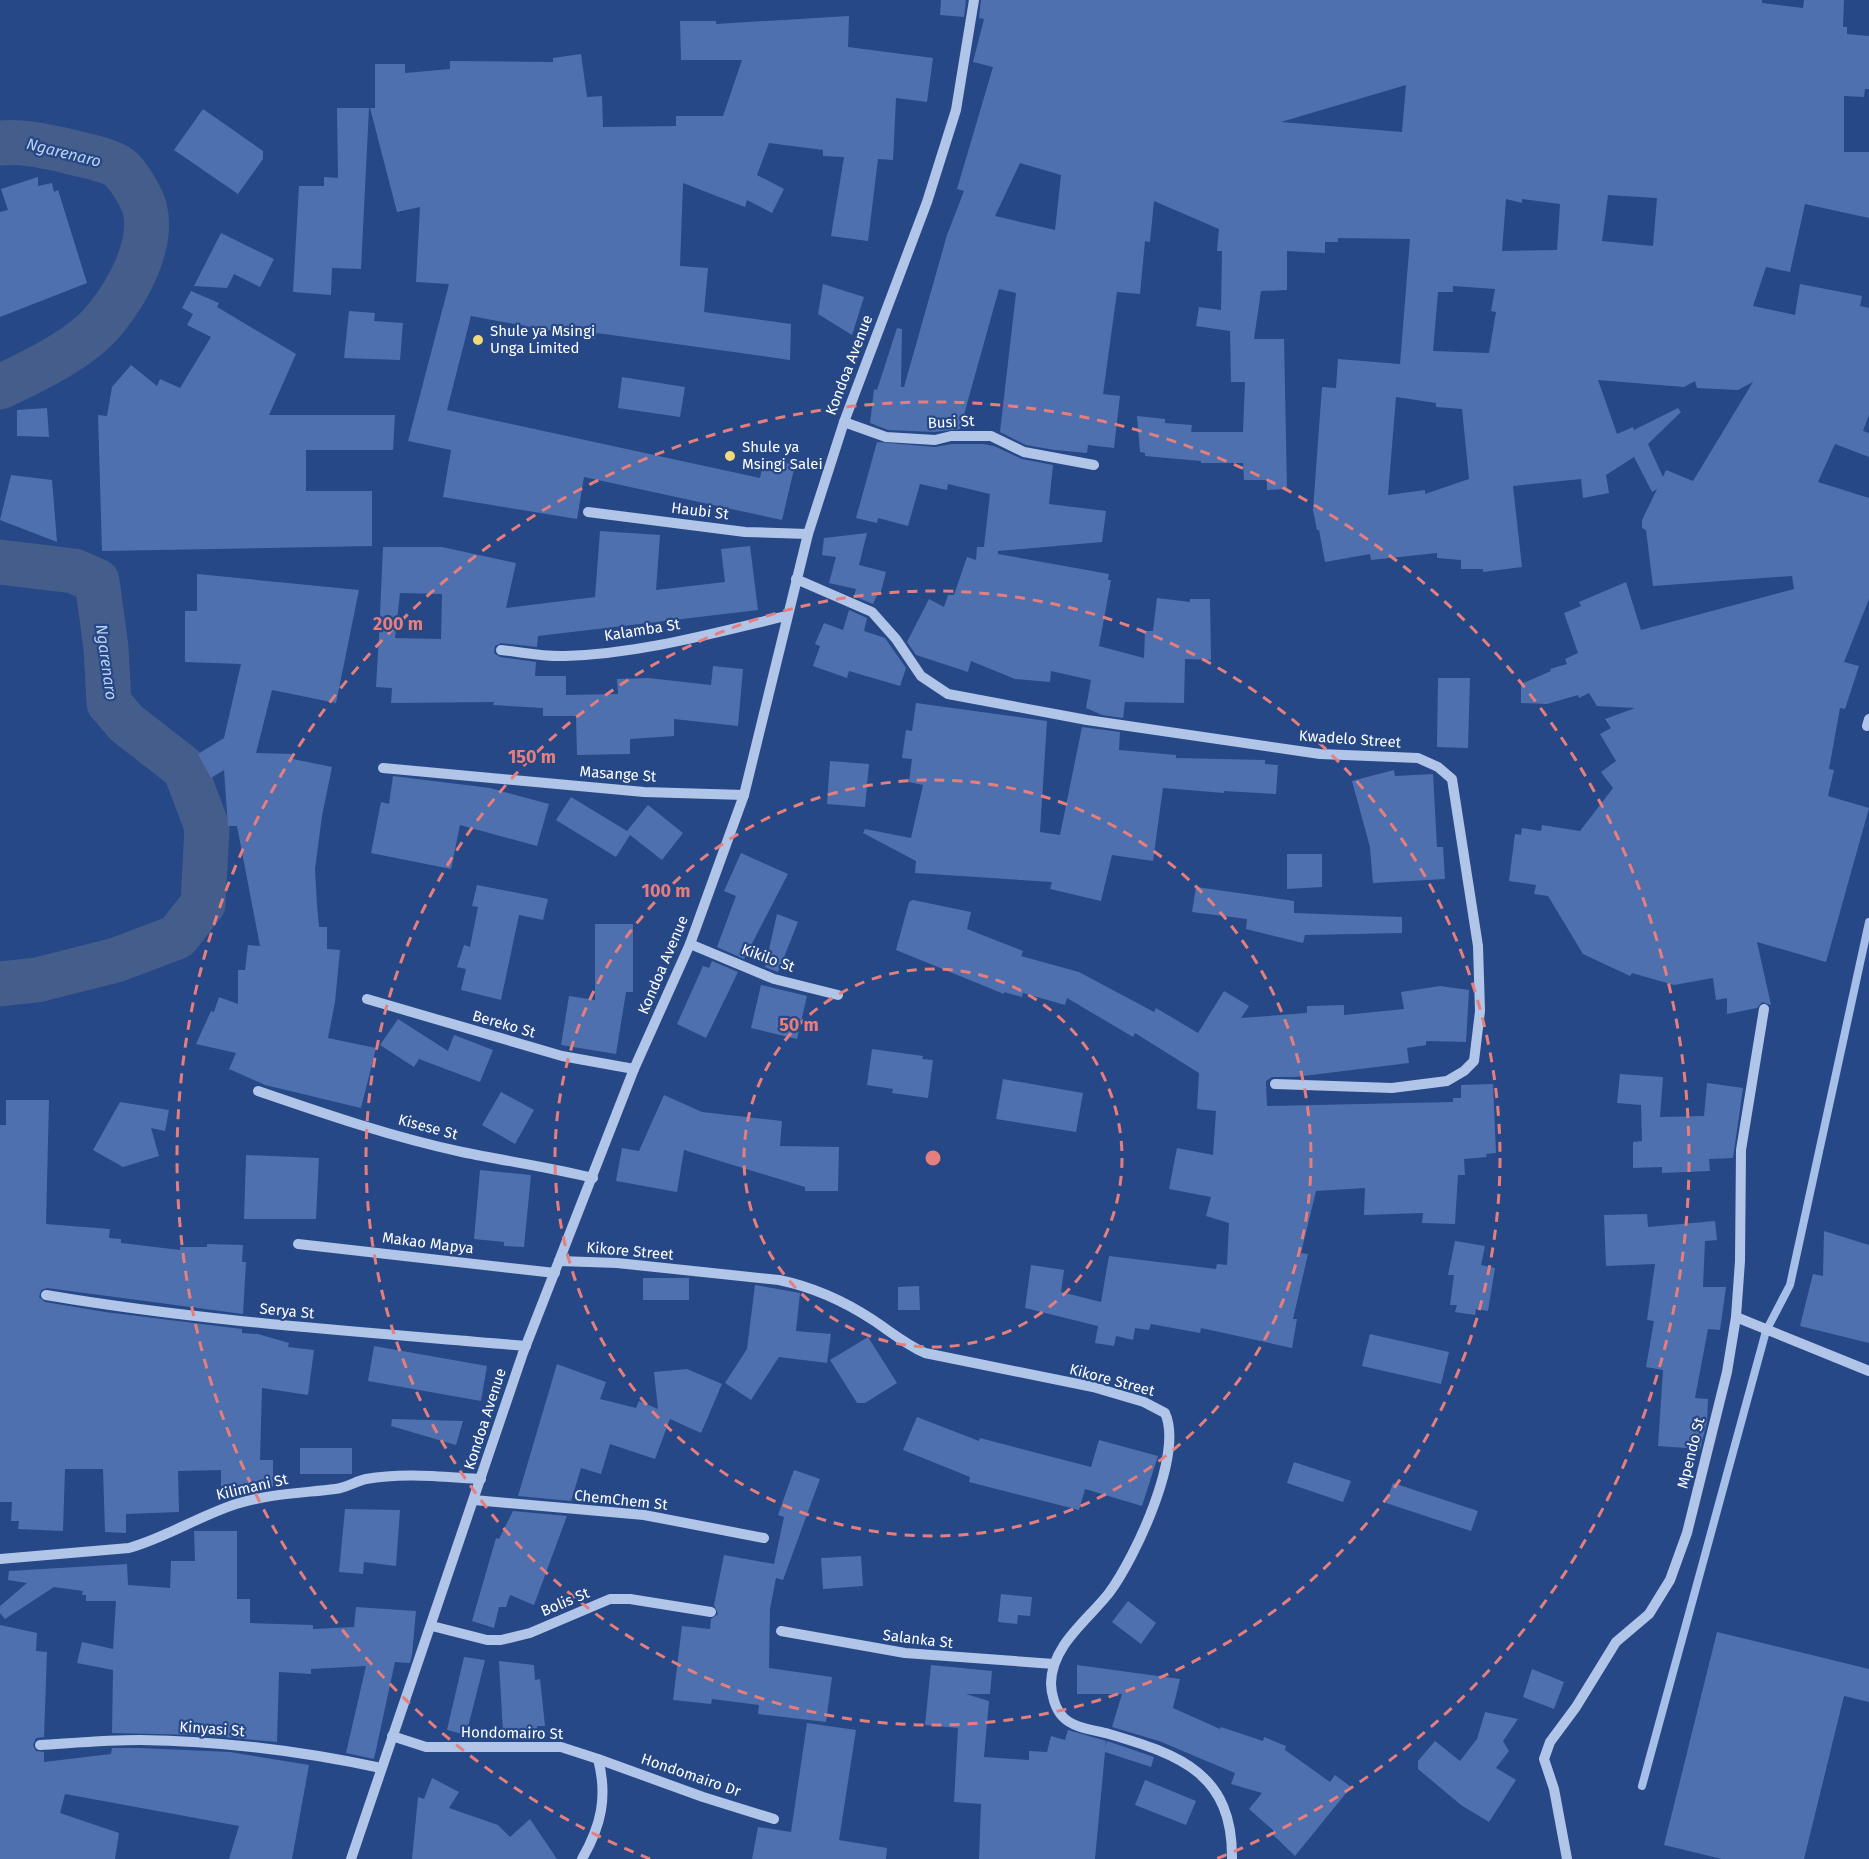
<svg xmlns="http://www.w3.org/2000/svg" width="1869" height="1859" font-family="'Fira Sans',sans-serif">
  <rect width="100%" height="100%" fill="#264886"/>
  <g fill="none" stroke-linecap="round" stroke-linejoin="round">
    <polyline stroke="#a6bfe9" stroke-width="8" points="1642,1786 1766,1331 1790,1285 1869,922"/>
    <g stroke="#455d8b" stroke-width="45">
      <path d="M 0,143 C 24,141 44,146 67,151 C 81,155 113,160 122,170 C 130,178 143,199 145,210 C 153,246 128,291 106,318 C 83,348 34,371 0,387"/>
      <polyline points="0,562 74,571 97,581 106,648 109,703 126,723 185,769 207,827 203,904 177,937 116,960 37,980 0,984"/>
    </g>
  </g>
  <g fill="#4f70ae" fill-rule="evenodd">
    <polygon points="941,0 966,0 964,17 940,15"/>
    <path d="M 981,0 L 1762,0 L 1762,3 L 1803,8 L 1804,0 L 1844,0 L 1843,27 L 1847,27 L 1847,34 L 1869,36 L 1869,89 L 1865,89 L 1864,97 L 1844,96 L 1844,152 L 1869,152 L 1869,218 L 1805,204 L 1790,272 L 1766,267 L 1753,306 L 1795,315 L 1800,284 L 1862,296 L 1860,306 L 1869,308 L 1869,415 L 1863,431 L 1869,433 L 1869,457 L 1835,444 L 1818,482 L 1869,498 L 1869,599 L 1844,662 L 1859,666 L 1845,709 L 1840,708 L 1829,769 L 1834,770 L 1828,796 L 1869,808 L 1826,962 L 1757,942 L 1771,1005 L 1762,1002 L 1757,1008 L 1727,1014 L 1727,998 L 1716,1000 L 1713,978 L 1674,985 L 1632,973 L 1630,976 L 1583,954 L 1548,896 L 1534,894 L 1536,885 L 1509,881 L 1515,834 L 1521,835 L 1522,828 L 1541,831 L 1542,825 L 1580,831 L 1613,788 L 1601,772 L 1616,761 L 1600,734 L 1611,728 L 1605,719 L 1635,708 L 1597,706 L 1589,693 L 1579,698 L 1578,695 L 1547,704 L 1521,703 L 1521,684 L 1551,671 L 1550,669 L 1567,664 L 1565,659 L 1578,653 L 1564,613 L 1581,606 L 1579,602 L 1626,582 L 1641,630 L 1794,589 L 1792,576 L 1653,586 L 1646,530 L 1642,528 L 1642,520 L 1657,489 L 1652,492 L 1634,457 L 1606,475 L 1609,493 L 1583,498 L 1581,479 L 1513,486 L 1522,567 L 1483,572 L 1483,569 L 1461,569 L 1461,560 L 1437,558 L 1437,553 L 1371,560 L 1370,554 L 1325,562 L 1319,530 L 1317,530 L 1313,510 L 1322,387 L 1336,388 L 1338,359 L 1400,364 L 1410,239 L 1338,238 L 1338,242 L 1325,242 L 1325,253 L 1287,251 L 1287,290 L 1261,291 L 1254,339 L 1284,339 L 1287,489 L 1267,490 L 1267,480 L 1244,480 L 1243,463 L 1201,463 L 1201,461 L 1145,456 L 1145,453 L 1140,452 L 1137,416 L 1165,419 L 1165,423 L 1192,425 L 1191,432 L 1243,432 L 1245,382 L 1231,382 L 1230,331 L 1196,326 L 1199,307 L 1221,310 L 1222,251 L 1217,251 L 1219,229 L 1154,201 L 1150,242 L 1145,241 L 1140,294 L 1117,292 L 1103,394 L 1120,396 L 1114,448 L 1088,445 L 1087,453 L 1055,450 L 1026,445 L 1000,432 L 1016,293 L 999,289 L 960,429 L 934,432 L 888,430 L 870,423 L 874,389 L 877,390 L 897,328 L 902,329 L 901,387 L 904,387 L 947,235 L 964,191 L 957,189 L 993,67 L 973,62 L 984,19 L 979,18 ZM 1406,85 L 1402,132 L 1281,122 ZM 1020,163 L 1061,175 L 1055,230 L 995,216 ZM 1608,195 L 1657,198 L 1653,246 L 1602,241 ZM 1506,199 L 1522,203 L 1522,199 L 1560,204 L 1557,250 L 1502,251 ZM 1453,286 L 1495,289 L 1491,311 L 1496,312 L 1489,353 L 1433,351 L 1438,292 L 1453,292 ZM 1598,380 L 1684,387 L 1695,381 L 1697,388 L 1738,390 L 1753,382 L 1693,481 L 1666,470 L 1663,477 L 1648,444 L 1681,412 L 1678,408 L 1634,430 L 1633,427 L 1617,434 ZM 1396,397 L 1436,403 L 1436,407 L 1462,409 L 1469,479 L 1425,494 L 1425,490 L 1388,495 Z"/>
    <polygon points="849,16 848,47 933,58 927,102 896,98 893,160 878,159 868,241 831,236 844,157 823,156 823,150 769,143 757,175 784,189 772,213 747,200 745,207 683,183 680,266 708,268 704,312 791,324 790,360 597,333 595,339 471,316 447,410 760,478 764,458 795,465 782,520 584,477 577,519 443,497 451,450 408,441 449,284 416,282 420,207 397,212 370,108 375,108 375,64 405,64 405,73 450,69 450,61 553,62 553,58 581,54 587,97 602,96 603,127 676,126 676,116 723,116 742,60 681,60 680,21 716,21 716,24"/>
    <polygon points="337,108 369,108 361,269 332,268 331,295 293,292 299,186 324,186 324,177 338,178"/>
    <polygon points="203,109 263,151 263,159 238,194 174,150"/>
    <polygon points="38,177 38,186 52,183 54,192 58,190 87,283 0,317 0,212 8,210 1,189"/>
    <polygon points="221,233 274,259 260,287 234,274 227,288 194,286"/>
    <polygon points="823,284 864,297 852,335 818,314"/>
    <polygon points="191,291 219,303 217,307 296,354 269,415 395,415 393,450 306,450 306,491 372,491 372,546 102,551 98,415 107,416 112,387 131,365 157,386 160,379 180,388 211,337 187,325 193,314 182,308"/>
    <polygon points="349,311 375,313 374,321 403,323 400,360 344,358"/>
    <polygon points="622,377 685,387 680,417 618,408"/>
    <polygon points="47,408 49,437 17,436 17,410"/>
    <polygon points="877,442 935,447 952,444 983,444 994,446 1022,459 1053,465 1049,504 1106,511 1102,542 998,551 998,554 1109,574 1108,580 1111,580 1099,646 1144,658 1145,631 1153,631 1157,598 1190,602 1190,599 1210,599 1211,660 1185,659 1184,703 1125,702 1123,718 1102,715 1086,708 1091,680 1051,671 1050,682 1015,679 971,661 968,672 916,655 907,642 929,599 944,607 948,595 954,595 967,557 976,560 977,547 984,547 990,494 948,484 947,490 920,484 908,526 878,518 877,523 856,518"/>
    <polygon points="11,475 52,480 57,542 0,520"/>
    <path d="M 600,531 L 660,535 L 656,590 L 725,582 L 721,549 L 750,546 L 758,610 L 538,636 L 537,647 L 501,643 L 495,646 L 494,653 L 500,657 L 536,662 L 535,676 L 566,676 L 566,695 L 618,694 L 617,679 L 648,678 L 711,685 L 713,666 L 743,669 L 738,726 L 674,719 L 674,736 L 630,739 L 630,754 L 577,755 L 576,716 L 543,716 L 543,708 L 493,705 L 494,702 L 391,703 L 392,688 L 376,687 L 379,637 L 386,638 L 379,637 L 383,547 L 442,547 L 516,563 L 506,608 L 595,597 ZM 400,593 L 442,594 L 441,639 L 395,638 Z"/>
    <polygon points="867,533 859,565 886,572 880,595 877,595 873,604 854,596 856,589 829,583 836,557 822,555 824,538"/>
    <polygon points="197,574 359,590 336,703 272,690 256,753 294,754 293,759 332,767 322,816 315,869 317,905 319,927 327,927 327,949 340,950 335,1002 328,1038 376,1048 361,1108 265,1085 229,1069 236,1053 196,1044 211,1011 214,1012 219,997 238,1004 238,970 245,970 248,945 260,946 237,826 228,826 224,770 211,778 198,754 224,738 241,664 185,662 185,611 197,611"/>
    <polygon points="849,610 867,618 864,631 885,638 906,668 900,686 849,671 847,678 813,666 820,646 815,644 824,623 843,630"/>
    <polygon points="1438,678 1470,678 1468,748 1437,747"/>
    <polygon points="916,703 1047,721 1040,832 1060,835 1082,727 1120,732 1119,750 1176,755 1176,758 1265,760 1265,764 1278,765 1276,794 1224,791 1224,793 1163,788 1153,861 1112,855 1101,901 1050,889 1052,882 915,873 916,861 863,833 865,829 911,838 923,785 909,782 912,759 902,758 906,730 912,731"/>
    <polygon points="830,761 869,764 865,807 827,804"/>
    <polygon points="1394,770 1395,776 1433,774 1437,847 1443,847 1445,879 1373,883 1370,847 1352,781"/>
    <polygon points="393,776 490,788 549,804 537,846 460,825 451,869 371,853 381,802 389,804"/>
    <polygon points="571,797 627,831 648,805 683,833 662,860 630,835 616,857 556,820"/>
    <polygon points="741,853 788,874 744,959 717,947 736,896 724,891"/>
    <polygon points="1287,854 1322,854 1322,887 1287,889"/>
    <polygon points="477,885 548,899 543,920 519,915 501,1000 461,990 466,969 457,967 464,945 470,947 478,907 472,906"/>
    <polygon points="1196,887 1294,901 1294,913 1402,917 1402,933 1305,935 1303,943 1246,929 1247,919 1192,912"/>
    <polygon points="913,900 971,912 967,929 1023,951 1021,956 1079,972 1154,1012 1156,1008 1198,1033 1224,991 1249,1006 1241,1018 1307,1013 1307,1006 1344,1005 1344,1015 1404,1009 1401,992 1440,986 1469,990 1466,1042 1426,1041 1426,1045 1407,1048 1409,1063 1295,1077 1272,1077 1266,1081 1267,1106 1453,1102 1453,1098 1461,1098 1461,1085 1493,1084 1496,1153 1486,1154 1487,1157 1464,1159 1465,1175 1458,1175 1455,1224 1422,1223 1423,1213 1364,1215 1365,1188 1316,1191 1301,1253 1308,1254 1293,1319 1297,1319 1292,1348 1201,1328 1200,1333 1151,1324 1149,1330 1135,1328 1133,1340 1116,1336 1114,1346 1095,1343 1098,1326 1025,1308 1031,1265 1064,1270 1061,1292 1101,1302 1109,1256 1216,1269 1217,1264 1227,1265 1229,1223 1206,1216 1211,1197 1169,1189 1177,1148 1213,1155 1216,1111 1197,1109 1199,1073 1135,1033 1133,1037 1067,998 1065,1005 1023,993 1022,997 1004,992 1004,994 896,950 909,902"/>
    <polygon points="777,914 798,922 778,972 765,967"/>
    <polygon points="595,924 633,924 633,992 626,992 616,1054 561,1045 569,996 595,1000"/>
    <polygon points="712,961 738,972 706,1038 677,1024 703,966 709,968"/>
    <polygon points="761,985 807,996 797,1039 751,1028"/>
    <polygon points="398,1019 448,1051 454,1035 493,1050 480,1082 419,1059 414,1067 380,1045"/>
    <polygon points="872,1049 923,1056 922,1059 933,1060 928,1098 892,1093 893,1089 867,1085"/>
    <polygon points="1620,1074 1663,1077 1660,1117 1704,1116 1707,1083 1743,1088 1733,1158 1709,1159 1710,1171 1662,1173 1662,1167 1633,1168 1633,1142 1642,1141 1641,1105 1617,1103"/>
    <polygon points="1003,1079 1083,1093 1076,1132 996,1119"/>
    <polygon points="501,1092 534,1110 515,1144 482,1125"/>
    <polygon points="664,1095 702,1112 782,1121 780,1146 839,1147 838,1191 805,1191 805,1187 684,1150 677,1192 616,1181 622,1148 639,1151"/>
    <polygon points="6,1100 49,1100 46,1224 110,1229 109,1238 121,1239 121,1243 180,1250 180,1247 207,1247 207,1244 243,1245 242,1262 246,1262 243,1314 47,1288 41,1290 39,1297 45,1302 105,1312 242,1329 242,1333 258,1334 289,1343 288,1347 314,1350 308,1395 262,1388 260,1460 273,1460 273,1487 221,1486 221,1470 178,1471 179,1512 126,1514 126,1533 105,1532 103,1469 65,1469 63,1531 18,1529 19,1521 11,1521 12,1502 0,1502 0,1125 6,1125"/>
    <polygon points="120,1102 169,1110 165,1131 151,1128 159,1156 123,1167 93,1150"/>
    <polygon points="246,1155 319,1158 316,1219 244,1219"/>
    <polygon points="480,1170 531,1175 524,1247 504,1246 504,1242 474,1239"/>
    <polygon points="1647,1214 1648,1227 1715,1221 1717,1240 1705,1241 1703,1287 1726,1287 1720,1330 1708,1329 1695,1398 1708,1399 1707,1422 1700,1449 1658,1446 1663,1370 1646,1367 1654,1321 1647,1320 1655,1264 1606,1266 1604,1215"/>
    <polygon points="1824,1231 1869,1245 1869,1343 1800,1326 1813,1274 1823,1276"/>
    <polygon points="1455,1241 1485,1246 1481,1265 1495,1268 1488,1311 1476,1309 1475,1315 1455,1312 1457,1305 1450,1305 1454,1275 1448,1275"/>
    <rect x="643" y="1278" width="46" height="22"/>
    <polygon points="755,1285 800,1293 796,1331 831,1334 827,1363 779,1357 751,1400 725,1383 747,1349"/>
    <polygon points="919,1286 920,1310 898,1310 898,1287"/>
    <polygon points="1370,1334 1449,1352 1441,1384 1362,1366"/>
    <polygon points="868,1337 897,1383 865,1403 857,1403 830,1360"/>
    <polygon points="374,1346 487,1366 481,1401 368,1381"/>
    <polygon points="557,1364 606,1382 600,1399 636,1408 639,1401 658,1409 654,1372 687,1369 722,1384 701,1433 670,1419 655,1459 610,1444 601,1474 581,1468 571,1501 518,1496"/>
    <polygon points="917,1417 979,1441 980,1438 1091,1467 1099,1440 1158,1456 1142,1506 1085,1489 1079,1510 969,1482 970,1477 903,1450"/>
    <polygon points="392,1419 463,1421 456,1445 391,1426"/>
    <rect x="300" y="1448" width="52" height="26"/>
    <polygon points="1294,1462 1351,1481 1343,1502 1287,1483"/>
    <polygon points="794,1470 820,1479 783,1580 776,1578 770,1609 769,1668 832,1677 826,1722 758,1714 759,1705 712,1699 711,1704 673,1700 682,1626 710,1629 711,1619 718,1614 714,1605 724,1555 774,1564 784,1517 778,1515"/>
    <polygon points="1393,1483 1478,1511 1471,1531 1386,1503"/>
    <polygon points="345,1509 400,1510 396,1566 364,1562 363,1574 339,1572"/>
    <polygon points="513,1511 567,1516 534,1605 510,1595 506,1607 499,1607 494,1628 472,1621 496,1538 499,1539"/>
    <polygon points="194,1531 237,1531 237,1599 250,1599 250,1623 313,1625 313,1629 354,1627 356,1607 416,1611 412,1655 410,1663 395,1662 374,1759 346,1753 366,1666 311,1669 311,1674 279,1672 277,1742 201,1735 112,1733 113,1670 77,1663 82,1642 113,1649 116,1601 86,1601 86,1595 82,1595 83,1591 54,1587 5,1619 0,1613 0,1606 27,1583 8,1580 9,1571 127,1564 128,1585 170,1588 171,1561 195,1561"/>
    <polygon points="861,1556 863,1586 823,1589 821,1558"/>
    <polygon points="1001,1594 1032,1597 1030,1616 1018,1615 1017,1624 998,1622"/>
    <polygon points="1128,1601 1156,1623 1141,1644 1112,1622"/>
    <polygon points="0,1625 37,1633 36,1651 47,1652 44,1737 36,1738 33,1745 36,1751 44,1752 44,1762 111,1754 112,1748 140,1748 230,1752 309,1765 292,1859 229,1859 239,1826 65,1794 60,1813 119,1833 115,1859 0,1859"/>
    <polygon points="1717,1632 1869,1669 1869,1702 1844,1696 1804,1859 1722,1859 1664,1845"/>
    <polygon points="464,1657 485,1660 466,1735 447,1730"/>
    <polygon points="499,1661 534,1665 535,1680 540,1679 545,1726 537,1726 537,1730 503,1733"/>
    <polygon points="931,1665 992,1671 990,1694 966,1694 989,1701 984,1757 1029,1760 1029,1751 1047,1752 1051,1736 1065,1740 1068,1730 1106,1741 1105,1748 1107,1741 1154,1757 1151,1767 1105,1752 1095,1859 979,1859 981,1804 954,1802 958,1728 925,1725"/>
    <polygon points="1077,1665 1180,1679 1173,1708 1220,1729 1221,1727 1263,1741 1264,1737 1286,1746 1285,1750 1330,1782 1335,1775 1351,1787 1295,1856 1270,1832 1275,1832 1249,1809 1262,1793 1231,1784 1235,1773 1159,1741 1112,1727 1122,1694 1077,1694"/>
    <polygon points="1532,1669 1564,1682 1554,1709 1523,1697"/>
    <polygon points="1485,1712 1518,1719 1503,1741 1509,1751 1496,1768 1516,1780 1489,1822 1461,1805 1418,1769 1418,1761 1435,1741 1460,1761 1477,1739"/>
    <polygon points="807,1723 856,1730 839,1840 887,1848 886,1859 752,1859 758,1827 791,1832"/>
    <polygon points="432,1778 459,1792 449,1808 498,1825 510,1837 530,1819 557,1859 412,1859 418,1797 424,1799"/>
    <polygon points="1145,1780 1196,1801 1186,1825 1135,1805"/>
  </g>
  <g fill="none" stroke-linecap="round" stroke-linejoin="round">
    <g stroke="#b1c5e8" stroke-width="10">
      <polyline points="844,422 886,437 935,440 951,436 991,436 1024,452 1094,465"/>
      <polyline points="588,512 745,532 808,534"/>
      <polyline points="796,579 872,612 896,639 921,676 948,694 1087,720 1320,754 1418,758 1438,767 1452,779 1478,946 1480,1011 1474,1061 1464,1071 1447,1081 1392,1088 1275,1084"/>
      <path d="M 501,650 C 521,652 544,657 565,656 C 639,654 714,633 786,616"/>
      <polyline points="1867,726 1869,719"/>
      <polyline points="383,768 644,792 744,795"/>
      <polyline points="690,944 774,979 838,995"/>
      <polyline points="367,999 562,1056 634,1069"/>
      <path d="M 258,1091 C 325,1114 392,1137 462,1152 C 505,1161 549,1167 593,1178"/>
      <polyline points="298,1244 555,1273"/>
      <path d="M 559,1261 L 617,1263 L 779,1280 C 813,1287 844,1301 873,1320 C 891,1332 905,1344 925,1353 L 1093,1387 L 1144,1402 L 1165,1413 C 1184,1454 1135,1558 1109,1593 C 1087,1621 1052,1645 1051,1683 C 1051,1693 1055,1709 1063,1717 C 1073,1728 1094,1730 1109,1734 C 1181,1755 1233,1774 1232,1859"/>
      <path d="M 46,1295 C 205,1322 365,1332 526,1346"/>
      <polyline points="1736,1317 1869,1371"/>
      <polyline points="474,1500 644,1515 764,1538"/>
      <path d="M 0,1559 L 129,1548 C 167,1537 199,1516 236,1504 C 268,1494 302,1493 335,1489 C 346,1488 356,1481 366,1479 C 403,1472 444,1477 481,1479"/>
      <polyline points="432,1626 487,1640 501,1640 530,1633 610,1599 630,1599 711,1612"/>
      <polyline points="781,1631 905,1653 1054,1664"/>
      <path d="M 392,1736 L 426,1747 L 561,1747 L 598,1759 C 608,1797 601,1826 582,1859"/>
      <path d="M 40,1745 C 73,1743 107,1740 140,1740 C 221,1741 302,1751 381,1768"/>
      <polyline points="598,1759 703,1797 774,1819"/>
      <polyline points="351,1859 523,1353 634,1069 690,944 744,795 808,534 844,422 927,202 956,110 974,0"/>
      <polyline points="1567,1859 1554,1789 1544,1759 1550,1742 1576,1707 1616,1642 1649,1614 1670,1580 1687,1533 1727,1372 1736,1317 1740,1261 1741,1150 1764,1009"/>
    </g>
  </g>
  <g fill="none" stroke="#e67e7e" stroke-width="3" stroke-dasharray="10 8">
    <circle cx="933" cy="1158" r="189"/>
    <circle cx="933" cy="1158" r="378"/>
    <circle cx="933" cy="1158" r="567"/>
    <path d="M650 1859A756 756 0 1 1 1216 1859"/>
  </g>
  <g fill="#f1d976" stroke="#264886" stroke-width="2">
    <circle cx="478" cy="340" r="6"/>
    <circle cx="730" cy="456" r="6"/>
  </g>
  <g text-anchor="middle" stroke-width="4.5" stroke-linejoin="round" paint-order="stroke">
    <g font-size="15" fill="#fff" stroke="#264886" text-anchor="start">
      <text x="490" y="336">Shule ya Msingi<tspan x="490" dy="17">Unga Limited</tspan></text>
      <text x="742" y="452">Shule ya<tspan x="742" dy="17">Msingi Salei</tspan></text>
    </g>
    <g font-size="15" fill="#fff" stroke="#264886">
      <text transform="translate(849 365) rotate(-69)" y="5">Kondoa Avenue</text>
      <text transform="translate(951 422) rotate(-3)" y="5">Busi St</text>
      <text transform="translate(700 511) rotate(7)" y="5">Haubi St</text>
      <text transform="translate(642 630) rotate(-9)" y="5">Kalamba St</text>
      <text transform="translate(1350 739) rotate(4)" y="5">Kwadelo Street</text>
      <text transform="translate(618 774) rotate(4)" y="5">Masange St</text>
      <text transform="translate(768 958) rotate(20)" y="5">Kikilo St</text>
      <text transform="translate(663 965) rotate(-67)" y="5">Kondoa Avenue</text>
      <text transform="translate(504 1024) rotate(16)" y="5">Bereko St</text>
      <text transform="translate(428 1127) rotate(15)" y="5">Kisese St</text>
      <text transform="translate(428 1243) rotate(7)" y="5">Makao Mapya</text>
      <text transform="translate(630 1251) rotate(5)" y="5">Kikore Street</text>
      <text transform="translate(287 1311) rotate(5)" y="5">Serya St</text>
      <text transform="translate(1112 1380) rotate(15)" y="5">Kikore Street</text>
      <text transform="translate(485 1419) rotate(-72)" y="5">Kondoa Avenue</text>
      <text transform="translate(1691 1453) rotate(-76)" y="5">Mpendo St</text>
      <text transform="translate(252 1487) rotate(-13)" y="5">Kilimani St</text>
      <text transform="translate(621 1500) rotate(6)" y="5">ChemChem St</text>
      <text transform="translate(565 1602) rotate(-23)" y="5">Bolis St</text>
      <text transform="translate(918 1639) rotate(7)" y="5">Salanka St</text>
      <text transform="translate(212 1729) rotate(4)" y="5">Kinyasi St</text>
      <text transform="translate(512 1733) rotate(1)" y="5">Hondomairo St</text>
      <text transform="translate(691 1775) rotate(19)" y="5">Hondomairo Dr</text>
    </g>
    <g font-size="16" font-style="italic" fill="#bdd0f0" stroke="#264886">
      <text transform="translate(64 152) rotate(14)" y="6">Ngarenaro</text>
      <text transform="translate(107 662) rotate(82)" y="6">Ngarenaro</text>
    </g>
  </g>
  <circle cx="933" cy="1158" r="9" fill="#e67e7e" stroke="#264886" stroke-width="3"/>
  <g font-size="18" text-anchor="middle" font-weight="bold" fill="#e67e7e" stroke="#264886" stroke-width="4.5" stroke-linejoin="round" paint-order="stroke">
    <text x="398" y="630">200 m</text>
    <text x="532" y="763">150 m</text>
    <text x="666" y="897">100 m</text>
    <text x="799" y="1031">50 m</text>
  </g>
</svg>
